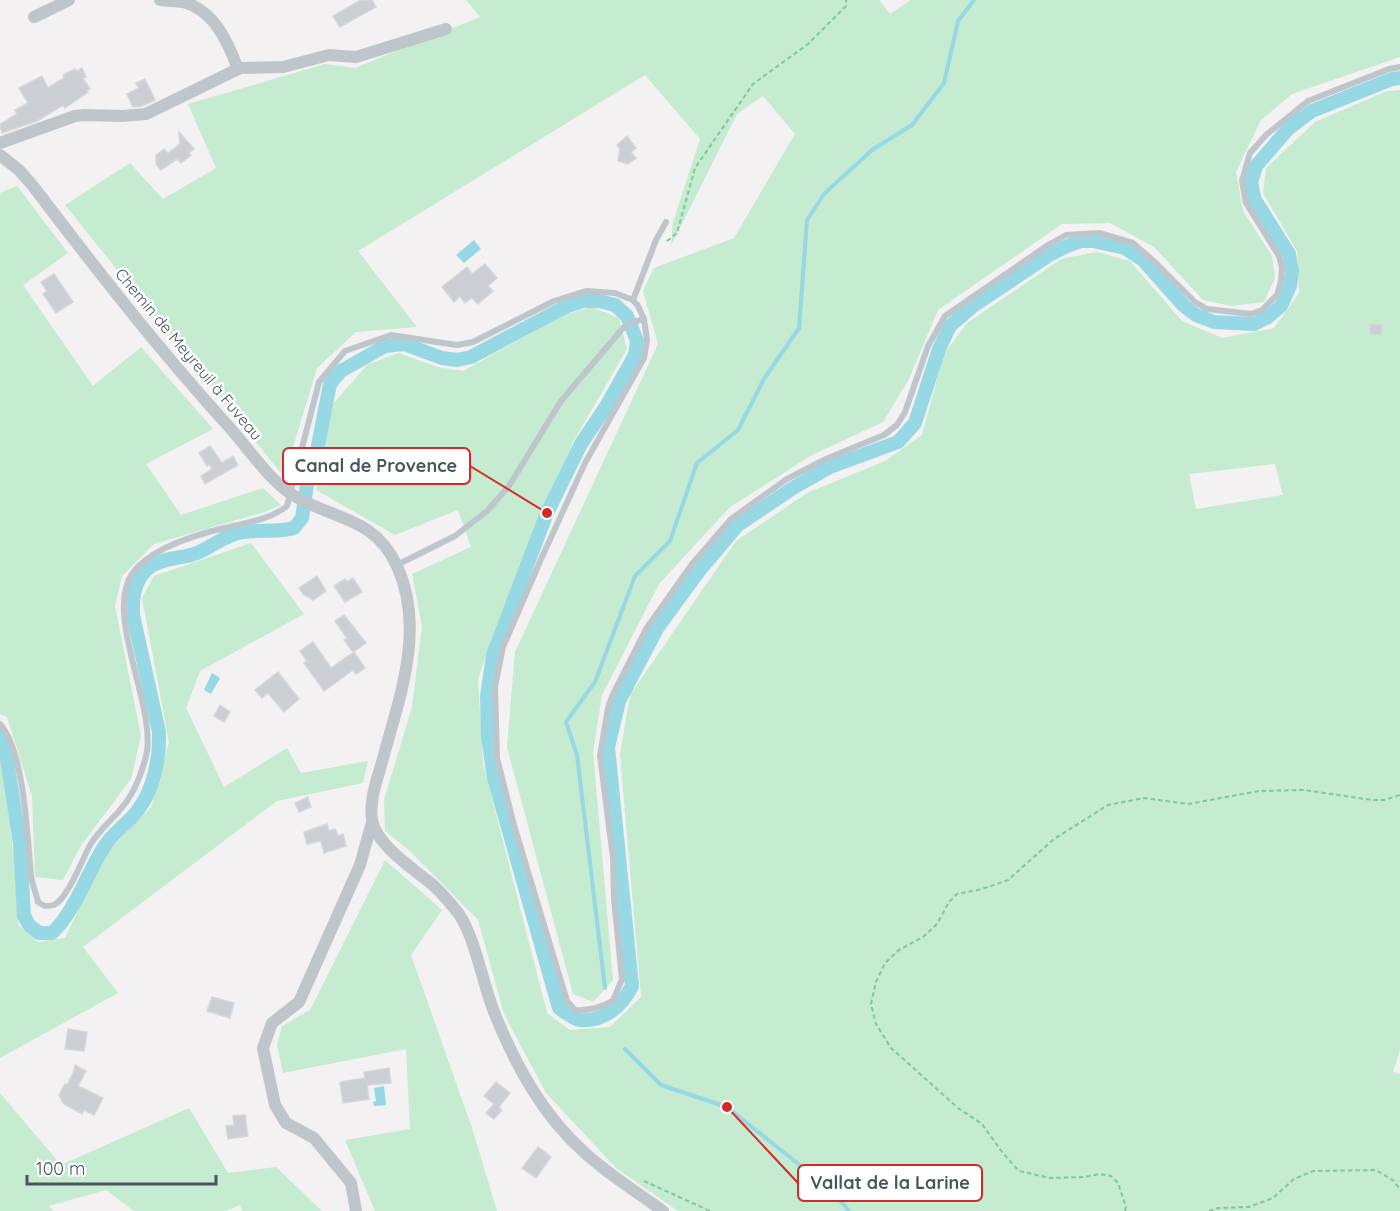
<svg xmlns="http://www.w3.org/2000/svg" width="1400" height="1211" font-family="Quicksand,sans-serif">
  <rect width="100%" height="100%" fill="#f3f1f1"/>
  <g fill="#c5ebd1" fill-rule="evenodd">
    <polygon points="466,0 879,0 890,14 911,0 1400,0 1400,57 1292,94 1261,120 1236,172 1243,211 1272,256 1275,278 1264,302 1232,306 1203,300 1154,247 1110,223 1062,224 938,310 909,379 883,422 812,455 730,507 659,584 602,695 593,752 613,980 593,1002 573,994 507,747 515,652 658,344 643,291 654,268 734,238 795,134 763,96 737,114 671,246 673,222 700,139 645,75 358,251 417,327 356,332 317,368 284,477 65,205 130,163 163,199 216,168 188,104 325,64 355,68 480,17"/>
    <path d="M 1400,90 L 1400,1050 L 1393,1072 L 1400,1074 L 1400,1211 L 678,1211 L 616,1168 L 546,1093 L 504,1014 L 478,920 L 410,851 L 385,831 L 384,800 L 412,707 L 422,626 L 412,574 L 471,547 L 458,510 L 395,535 L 316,490 L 333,404 L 368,364 L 399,353 L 437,367 L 463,371 L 566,314 L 592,307 L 619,318 L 627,349 L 573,442 L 492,638 L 478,679 L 483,763 L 547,1013 L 570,1030 L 610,1027 L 641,997 L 620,755 L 630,695 L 736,541 L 807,493 L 885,461 L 922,435 L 944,354 L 967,323 L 1061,259 L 1097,252 L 1130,261 L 1182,321 L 1222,338 L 1274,328 L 1299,293 L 1297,251 L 1263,193 L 1266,168 L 1315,122 L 1387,91 ZM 1275,464 L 1283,495 L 1196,509 L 1189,474 Z"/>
    <polygon points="17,186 68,253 23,285 93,386 141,347 213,429 146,464 181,515 263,488 281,505 265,512 154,544 122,576 115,606 141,736 131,779 80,847 63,880 35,877 32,796 7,717 0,714 0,193"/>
    <polygon points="251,543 304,614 200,671 186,708 224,787 287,748 301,773 368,761 363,783 277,801 83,947 118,993 0,1058 0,748 14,858 18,925 38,942 65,938 106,854 151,807 169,742 142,598 154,576"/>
    <polygon points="385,860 442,910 411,955 472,1128 497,1211 375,1211 345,1140 410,1129 406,1049 283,1073 277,1045 282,1026 310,1010"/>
    <polygon points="0,1093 61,1165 189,1108 228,1173 276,1167 322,1211 242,1211 240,1205 226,1211 134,1211 106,1190 49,1206 53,1211 0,1211"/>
  </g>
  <g fill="#96d8e3">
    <polygon points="474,240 481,249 464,263 456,255"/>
    <polygon points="212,673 220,678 211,694 204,690"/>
    <polygon points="384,1086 386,1105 374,1106 373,1102 376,1101 374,1088"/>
  </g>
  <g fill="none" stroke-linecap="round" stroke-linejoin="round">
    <g stroke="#96d8e3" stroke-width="4">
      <polyline points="605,988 577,755 566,722 595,682 635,576 670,541 697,463 738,430 764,379 799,328 807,220 824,194 872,150 912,125 944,83 958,21 974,0"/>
      <polyline points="625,1049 661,1085 727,1107 832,1191 849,1211"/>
    </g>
    <path stroke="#96d8e3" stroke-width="14" d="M 0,735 L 5,746 L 20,844 L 24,916 L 29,925 L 39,933 L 52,933 C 76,910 86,875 104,847 C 112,833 128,824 138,810 C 154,789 160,757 159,732 L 133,615 C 132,592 136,571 160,562 C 172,557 185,558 197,553 C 212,547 226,534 243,532 C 261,529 277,533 294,528 L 302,518 L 307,485 L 315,461 L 330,384 L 341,371 L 385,346 L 404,344 L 442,358 L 457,360 L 471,357 L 567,306 L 583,301 L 599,301 L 615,305 L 627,316 L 637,341 L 635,355 L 607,405 L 581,444 L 547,513 L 493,655 L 487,696 L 488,737 L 494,778 L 559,1008 C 565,1012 573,1019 580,1020 C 604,1022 622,1006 632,986 L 608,747 L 619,701 L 658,627 L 699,571 L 738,525 L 793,488 L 830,467 L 898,442 L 915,423 L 939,349 L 950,326 L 973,306 L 1051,254 L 1067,246 L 1081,241 L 1093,241 L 1125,248 L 1143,260 L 1184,306 L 1196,315 L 1214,322 L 1254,324 L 1268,317 L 1281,306 L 1290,286 L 1292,271 L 1289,254 L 1255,200 L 1251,183 L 1256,166 L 1288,129 L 1312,111 L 1392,79 L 1400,78"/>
  </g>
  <g fill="#cbced2" stroke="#d5d7db" stroke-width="1.5">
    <polygon points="361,0 372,0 376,7 340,27 333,16"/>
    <polygon points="82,68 86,77 83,78 90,89 87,90 88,92 65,108 63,105 37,121 2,133 0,124 17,114 15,110 28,103 19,88 42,76 48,88 64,78 63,75 75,69 77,71"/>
    <polygon points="145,79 155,100 142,106 133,107 127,94 139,88 136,83"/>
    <polygon points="179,132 194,149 189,153 191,155 181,163 177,159 161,170 156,164 156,155 164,149 168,153 180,144"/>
    <polygon points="627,136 636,148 631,152 636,158 628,164 618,161 620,149 617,145"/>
    <polygon points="485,264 497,278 488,286 493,291 478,304 472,298 465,303 460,296 454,302 442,287 467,267 472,274"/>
    <polygon points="54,274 73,302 56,313 43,294 47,291 41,282"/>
    <polygon points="1370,324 1382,325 1381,335 1370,334"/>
    <polygon points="210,446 222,463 233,456 238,465 205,484 201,476 212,469 209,464 207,466 199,453"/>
    <polygon points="317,576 326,591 313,600 303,594 299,588"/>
    <polygon points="353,578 362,592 345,602 334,586 345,579 347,582"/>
    <polygon points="344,615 366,643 353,652 344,640 347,638 335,621"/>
    <polygon points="313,642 331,668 354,652 365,668 356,674 353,670 324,691 304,663 307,661 300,651"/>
    <polygon points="278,672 299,699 284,712 268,693 262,698 255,690"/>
    <polygon points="220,705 230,712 224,722 214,716"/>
    <polygon points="308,797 311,807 299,812 295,803"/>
    <polygon points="327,824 329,831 335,829 338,836 343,834 346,846 324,853 321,841 307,844 304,832"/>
    <polygon points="212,997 234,1003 230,1018 207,1011"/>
    <polygon points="68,1029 87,1032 84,1051 65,1049"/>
    <polygon points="75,1065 86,1071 78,1086 103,1098 94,1115 84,1110 82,1114 64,1104 59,1095 65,1084 67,1085 74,1071"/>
    <polygon points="389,1068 391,1083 367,1085 369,1099 343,1103 340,1082 365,1078 364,1072"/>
    <polygon points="496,1082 510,1093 499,1107 502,1110 494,1119 486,1113 494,1104 484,1096"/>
    <polygon points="245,1115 248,1136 228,1139 226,1126 234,1125 233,1116"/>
    <polygon points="538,1147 551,1157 536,1178 522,1168"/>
  </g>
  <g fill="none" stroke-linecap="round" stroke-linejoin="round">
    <g stroke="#80c69f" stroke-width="2" stroke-dasharray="4.5 3" stroke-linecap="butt">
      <polyline points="667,241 677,233 695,168 753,84 808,44 846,6 846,0"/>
      <polyline points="644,1181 710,1211"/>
      <polyline points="1125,1211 1126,1207 1118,1183 1111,1176 1099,1174 1085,1177 1050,1178 1019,1171 1002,1152 982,1124 958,1108 891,1048 876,1024 871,1004 876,982 885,963 899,950 923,937 937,924 949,902 957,894 982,889 1008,880 1054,839 1108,805 1144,798 1188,804 1259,791 1304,790 1372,800 1384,800 1400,795"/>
      <polyline points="1209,1211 1218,1208 1249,1207 1273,1198 1294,1179 1313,1171 1376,1170 1394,1181 1400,1190"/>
    </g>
    <g stroke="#bec6cc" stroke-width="6">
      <polyline points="633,300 656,240 666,222"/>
      <polyline points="397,565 455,536 487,511 509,486 561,401 624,327 633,322 644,319"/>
      <path d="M 0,724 C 25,752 27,837 31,875 C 32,884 36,893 38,902 L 45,906 C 48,906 51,906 54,905 C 67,899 82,861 89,847 C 99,828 118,816 129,798 C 137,785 144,766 147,751 C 154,702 105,614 132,574 C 149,549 195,535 224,528 C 246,522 268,521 287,506 L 319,382 L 345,351 L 391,335 L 457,345 L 473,342 L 554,301 L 586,291 L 615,293 L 633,300 L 638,306 L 644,319 L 647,340 L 644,358 L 585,463 L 542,557 L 503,647 L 495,687 L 497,758 L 514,825 L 567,1001 L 575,1010 C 589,1011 600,1008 613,1001 L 622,979 L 614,899 L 613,858 L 600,756 L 608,708 L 612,696 L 646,629 L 692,564 L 731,519 L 787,479 L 826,459 L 884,435 L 897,425 L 905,412 L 928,346 L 945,316 L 1048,245 L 1066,235 L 1099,233 L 1133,243 L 1157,264 L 1195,302 L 1207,309 L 1251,314 L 1262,310 L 1277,295 L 1281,281 L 1282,268 L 1279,256 L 1246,203 L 1242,181 L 1250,153 L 1266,135 L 1308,101 L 1389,69 L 1400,67"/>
    </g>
    <g stroke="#bec6cc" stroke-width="12">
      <path d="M 160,0 C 168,1 176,1 183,2 C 214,10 228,42 238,69"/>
      <polyline points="34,17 69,0"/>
      <polyline points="0,143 75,116 84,115 121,116 146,114 240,68 283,67 329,55 356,57 446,29"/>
      <path d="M 0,155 L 19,170 L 33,186 C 96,269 160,351 230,428 C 249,449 269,480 293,495 C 333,520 374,516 397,566 C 426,630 399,698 382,762 C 377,780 369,801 372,820 C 376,845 414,869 433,885 C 443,894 451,904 459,914 C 475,938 483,984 494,1012 C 515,1064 542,1115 585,1153 C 609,1175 637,1192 663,1211"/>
      <polyline points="356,1211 351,1183 314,1138 286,1123 275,1105 263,1048 272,1023 299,1002 360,865 372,822"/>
    </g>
  </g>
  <g text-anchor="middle" stroke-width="5" stroke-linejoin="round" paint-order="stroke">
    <g font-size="16" fill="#4a555c" stroke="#fff">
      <text transform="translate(189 354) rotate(50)" y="6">Chemin de Meyreuil à Fuveau</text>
    </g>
  </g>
  <path fill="none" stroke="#d62828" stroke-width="2" d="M547 513L470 466M727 1107L798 1183"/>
  <g fill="#d62828" stroke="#fff" stroke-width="2">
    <circle cx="547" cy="513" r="6"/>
    <circle cx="727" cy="1107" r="6"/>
  </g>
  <g fill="#fff" stroke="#d62828" stroke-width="2">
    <rect x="283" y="448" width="187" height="36" rx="6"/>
    <rect x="798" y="1165" width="184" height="36" rx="6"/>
  </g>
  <g font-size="18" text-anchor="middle" font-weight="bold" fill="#4a555c">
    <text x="376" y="472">Canal de Provence</text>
    <text x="890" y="1189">Vallat de la Larine</text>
  </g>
  <path d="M27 1175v9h189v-9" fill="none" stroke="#4a555c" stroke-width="3"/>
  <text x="36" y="1175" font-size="18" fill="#4a555c" stroke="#ffffff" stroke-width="4.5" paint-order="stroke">100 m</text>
</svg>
